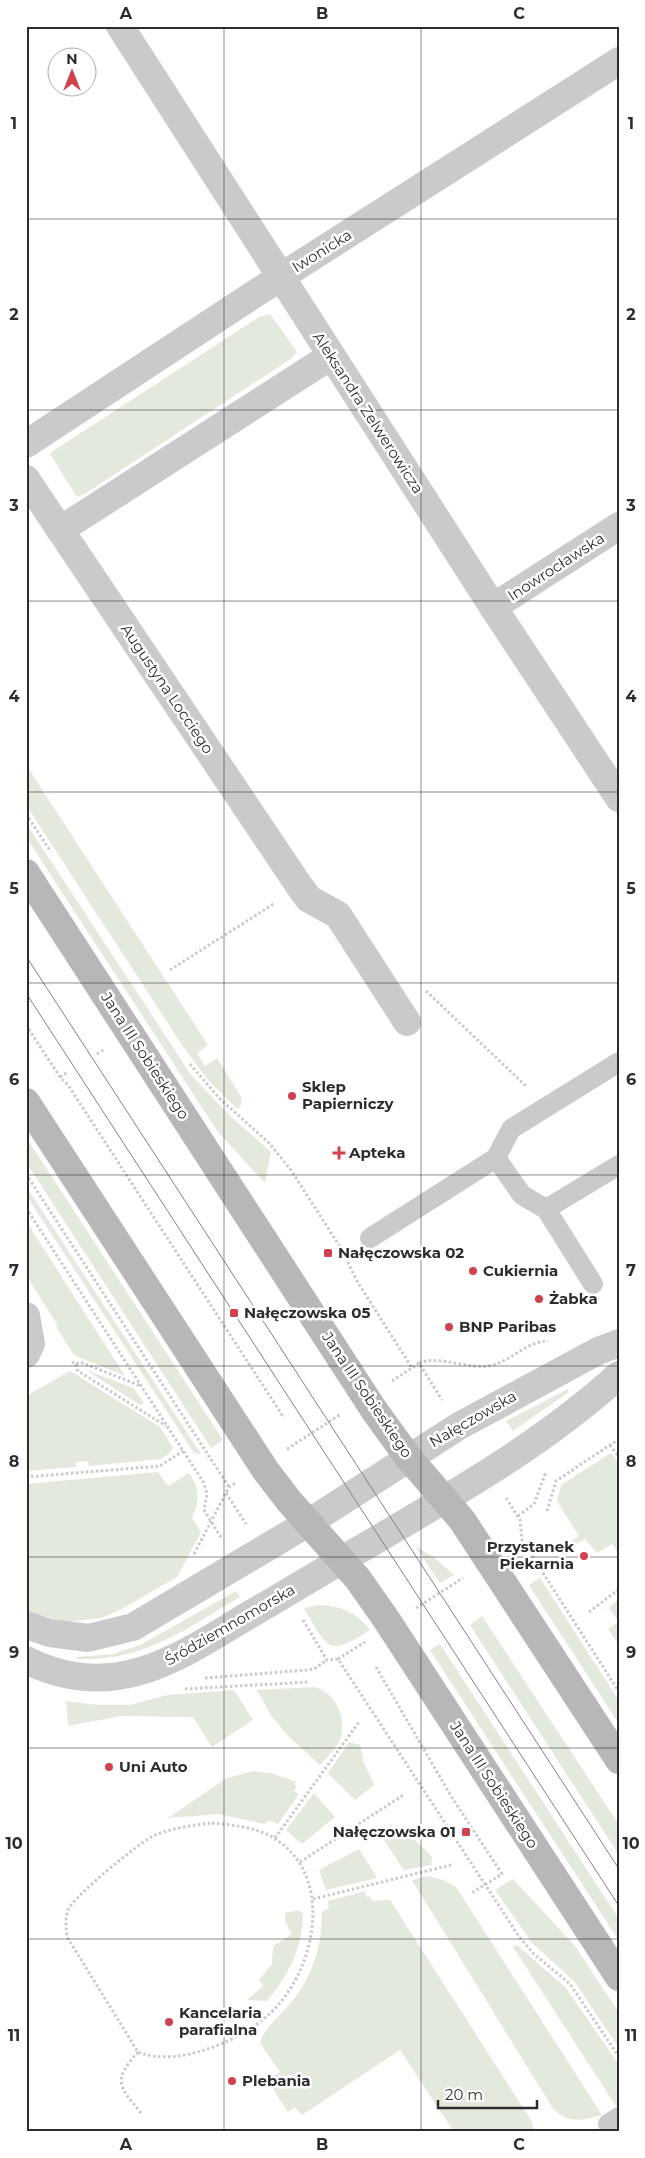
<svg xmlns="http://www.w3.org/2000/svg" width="645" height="2158" font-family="Montserrat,sans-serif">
  <rect width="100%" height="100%" fill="#fff"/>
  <g fill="#e3e9dc">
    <polygon points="270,314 297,352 292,358 86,493 77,497 50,454 53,451 259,317"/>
    <polygon points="26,765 208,1045 197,1053 205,1066 217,1058 242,1098 240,1107 237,1109 208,1080 184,1048 26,805"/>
    <polygon points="26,823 191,1075 230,1116 271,1152 265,1183 218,1132 26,837"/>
    <polygon points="26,1137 223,1440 211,1448 26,1162"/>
    <polygon points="26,1186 201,1454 194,1453 26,1195"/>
    <polygon points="26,1221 125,1376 74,1355 56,1327 58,1326 26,1275"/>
    <polygon points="86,1370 133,1388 144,1403 140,1405"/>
    <polygon points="70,1371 160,1427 173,1448 170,1453 161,1459 89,1466 88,1461 76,1462 76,1467 26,1471 26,1396"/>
    <polygon points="568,1389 569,1392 513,1431 506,1421"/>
    <polygon points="611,1453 619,1464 619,1554 612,1544 597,1553 585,1539 569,1548 571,1553 568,1554 564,1546 579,1536 557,1501 561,1485"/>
    <path d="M 158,1472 L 168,1486 L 189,1473 C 200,1490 200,1500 192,1518 L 201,1532 L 177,1577 L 120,1610 L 101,1618 L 66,1622 L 26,1611 L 26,1484 Z"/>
    <polygon points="415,1546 433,1557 454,1575 440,1583"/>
    <polygon points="540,1578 619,1701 619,1724 529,1585"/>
    <path d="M 236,1591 L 240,1597 C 185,1629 144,1662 77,1659 L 77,1657 L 113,1654 L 142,1644 Z"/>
    <polygon points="617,1601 619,1603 619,1645 608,1629 619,1622 609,1608 601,1614"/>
    <path d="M 319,1605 C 340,1605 357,1613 370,1630 C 327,1658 328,1648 304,1608 Z"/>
    <polygon points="482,1616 619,1825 619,1855 470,1625"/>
    <polygon points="440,1644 619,1919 619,1941 430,1650"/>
    <path d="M 315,1687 C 336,1693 346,1717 341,1737 C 339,1746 326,1758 320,1765 L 289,1737 L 272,1717 L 257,1690 Z"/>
    <polygon points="234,1690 253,1720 212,1747 193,1717 120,1716 68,1726 66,1701 97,1705 130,1705 168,1695"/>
    <polygon points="349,1742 360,1745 364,1763 374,1785 355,1800 328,1773"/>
    <polygon points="253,1771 271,1773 296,1782 294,1784 297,1787 294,1791 299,1794 278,1824 269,1820 265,1824 218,1814 168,1818 227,1778"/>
    <polygon points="314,1793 335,1817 302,1844 286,1830"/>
    <polygon points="402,1827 432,1857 431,1865 404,1870 382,1837"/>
    <polygon points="359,1849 377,1878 326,1890 319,1870"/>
    <path d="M 428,1876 L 443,1880 L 456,1887 L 602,2115 C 582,2121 567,2124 552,2107 L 412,1880 Z"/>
    <polygon points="513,1879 575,1946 619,2013 619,2048 574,1981 532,1943 495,1890"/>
    <path d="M 365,1891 L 366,1897 L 370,1896 L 372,1901 L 390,1900 L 532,2122 L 534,2132 L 454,2132 L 400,2050 L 302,2115 L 295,2107 L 288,2112 L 267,2080 L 280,2072 L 260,2043 C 264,2028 277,2019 287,2007 C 311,1981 322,1948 322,1912 L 329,1908 L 328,1901 Z"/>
    <path d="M 298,1910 L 303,1914 C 302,1949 289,1975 267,2001 L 247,2000 L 263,1986 L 259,1980 L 272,1964 L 273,1946 L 292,1934 L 285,1921 L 285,1913 Z"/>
    <polygon points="517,1945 566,1988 619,2065 619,2104 616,2106 513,1947"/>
  </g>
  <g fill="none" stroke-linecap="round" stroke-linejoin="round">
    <g stroke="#cacaca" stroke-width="3" stroke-dasharray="2.5 2.5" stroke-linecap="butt">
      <polyline points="26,814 51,852"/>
      <polyline points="170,970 275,903"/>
      <polyline points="426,991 527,1087"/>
      <polyline points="26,1025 60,1077 68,1085 284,1418"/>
      <polyline points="97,1054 105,1049"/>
      <polyline points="190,1064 219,1098 269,1143 291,1170 342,1250 357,1281 412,1368 419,1363 442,1400"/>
      <polyline points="60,1077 68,1072"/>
      <polyline points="26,1174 229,1487"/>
      <polyline points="26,1208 204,1483 207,1494 204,1510 222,1539"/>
      <polyline points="72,1362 76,1364 80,1362 141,1386"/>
      <path d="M 419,1363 C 440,1355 466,1369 488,1366 C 510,1363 526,1341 548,1341"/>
      <polyline points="76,1364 78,1371 166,1426"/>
      <polyline points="392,1381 412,1368"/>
      <polyline points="610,1445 619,1457"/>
      <polyline points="287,1449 341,1414"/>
      <polyline points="26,1477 160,1466 183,1451"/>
      <polyline points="226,1493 246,1524"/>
      <polyline points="506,1498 520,1520 522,1540 619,1692"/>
      <polyline points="547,1511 556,1481 619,1439"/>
      <polyline points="518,1516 534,1504 546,1472"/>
      <polyline points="194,1554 229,1487 236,1483"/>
      <polyline points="416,1608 463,1578"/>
      <polyline points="589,1612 619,1589"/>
      <polyline points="303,1620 327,1660 338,1659 520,1938 534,1954 570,1984 619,2057"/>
      <polyline points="338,1659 365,1642"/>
      <polyline points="376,1667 451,1796 502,1874 470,1894"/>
      <polyline points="205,1678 307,1670 314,1669 327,1660"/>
      <polyline points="185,1689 308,1682"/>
      <path d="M 212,1823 C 232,1825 256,1827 274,1838 C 332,1874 318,1960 278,2005 C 259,2027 229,2043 201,2051 C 182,2057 157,2060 138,2052 L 67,1937 C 66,1928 65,1919 68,1910 C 74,1896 141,1841 155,1835 C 173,1828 193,1825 212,1823 Z"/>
      <polyline points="275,1838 359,1722"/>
      <polyline points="300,1862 405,1794"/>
      <polyline points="313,1899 451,1865"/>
      <path d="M 138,2052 C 112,2081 119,2086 141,2113"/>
    </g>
    <g stroke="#cacaca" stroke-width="20">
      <polyline points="496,1158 511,1129 619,1062"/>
      <polyline points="546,1209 593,1284"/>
      <polyline points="370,1238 496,1158 522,1195 546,1209 619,1165"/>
      <polyline points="608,2124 619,2117"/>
    </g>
    <g stroke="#cacaca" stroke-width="28">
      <polyline points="120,26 493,607 619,798"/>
      <polyline points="26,444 282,276 619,61"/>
      <polyline points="26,479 300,887 309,899 338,915 407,1022"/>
      <polyline points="60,530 331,356"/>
      <polyline points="493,607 619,526"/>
      <polyline points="26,1316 31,1344 26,1354"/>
      <polyline points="26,1625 50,1633 88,1638 133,1627 308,1523"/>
      <path d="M 26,1660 C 111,1702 172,1662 244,1618 C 277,1599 310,1579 342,1560"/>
    </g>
    <g stroke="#cacaca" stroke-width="28">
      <polyline points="308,1523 459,1426 598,1351 619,1343"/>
      <path d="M 342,1560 C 438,1503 536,1450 619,1375"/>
    </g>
    <g stroke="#b7b7b7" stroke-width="28">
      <polyline points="26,873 374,1410 408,1457 462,1520 619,1760"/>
      <polyline points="26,1102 266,1471 289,1501 358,1579 386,1619 619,1977"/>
    </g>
    <g stroke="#828282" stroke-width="1">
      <polyline points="26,956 619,1869"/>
      <polyline points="26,993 619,1906"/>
    </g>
  </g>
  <path fill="none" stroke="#2d2d2d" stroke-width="1" stroke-opacity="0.55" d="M 224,26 L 224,2132M 421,26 L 421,2132M 26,219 L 619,219M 26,410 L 619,410M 26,601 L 619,601M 26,792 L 619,792M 26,983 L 619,983M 26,1175 L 619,1175M 26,1366 L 619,1366M 26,1557 L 619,1557M 26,1748 L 619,1748M 26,1939 L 619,1939"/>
  <g fill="#d1424d" stroke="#fff" stroke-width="2">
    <circle cx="292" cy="1096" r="5"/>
    <path d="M336.5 1145.5h5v5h5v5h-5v5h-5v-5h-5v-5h5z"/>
    <rect x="323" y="1248" width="10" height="10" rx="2.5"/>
    <circle cx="473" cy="1271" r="5"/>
    <circle cx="539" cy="1299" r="5"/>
    <rect x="229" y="1308" width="10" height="10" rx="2.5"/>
    <circle cx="449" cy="1327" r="5"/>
    <circle cx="584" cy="1556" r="5"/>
    <circle cx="109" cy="1767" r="5"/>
    <rect x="461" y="1827" width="10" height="10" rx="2.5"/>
    <circle cx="169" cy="2022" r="5"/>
    <circle cx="232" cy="2081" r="5"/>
  </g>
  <g text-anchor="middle" stroke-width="5" stroke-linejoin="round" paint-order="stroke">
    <g font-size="15" fill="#2d2d2d" stroke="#fff">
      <text transform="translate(322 251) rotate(-32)" y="5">Iwonicka</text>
      <text transform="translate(368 413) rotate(57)" y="5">Aleksandra Zelwerowicza</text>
      <text transform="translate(556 567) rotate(-33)" y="5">Inowrocławska</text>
      <text transform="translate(167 689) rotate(56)" y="5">Augustyna Locciego</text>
      <text transform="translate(145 1056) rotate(57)" y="5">Jana III Sobieskiego</text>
      <text transform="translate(367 1395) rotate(56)" y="5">Jana III Sobieskiego</text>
      <text transform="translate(473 1419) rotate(-30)" y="5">Nałęczowska</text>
      <text transform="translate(230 1625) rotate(-30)" y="5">Śródziemnomorska</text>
      <text transform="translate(494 1785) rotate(57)" y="5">Jana III Sobieskiego</text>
    </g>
    <g font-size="15" font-weight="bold" fill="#2d2d2d" stroke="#fff" text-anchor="start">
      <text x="302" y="1092">Sklep<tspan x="302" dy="17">Papierniczy</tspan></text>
      <text x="349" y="1158">Apteka</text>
      <text x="338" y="1258">Nałęczowska 02</text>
      <text x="483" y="1276">Cukiernia</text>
      <text x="549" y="1304">Żabka</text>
      <text x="244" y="1318">Nałęczowska 05</text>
      <text x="459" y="1332">BNP Paribas</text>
      <text x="574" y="1552" text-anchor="end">Przystanek<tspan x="574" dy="17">Piekarnia</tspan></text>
      <text x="119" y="1772">Uni Auto</text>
      <text x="456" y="1837" text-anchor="end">Nałęczowska 01</text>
      <text x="179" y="2018">Kancelaria<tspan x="179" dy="17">parafialna</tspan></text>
      <text x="242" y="2086">Plebania</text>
    </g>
  </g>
  <rect width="645" height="2158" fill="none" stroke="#ffffff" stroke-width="55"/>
  <g transform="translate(72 72)"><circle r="24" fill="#ffffff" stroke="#ababab"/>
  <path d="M0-4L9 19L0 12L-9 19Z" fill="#d1424d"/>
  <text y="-8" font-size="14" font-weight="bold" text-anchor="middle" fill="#2d2d2d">N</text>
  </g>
  <path d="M438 2100v8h99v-8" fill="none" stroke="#2d2d2d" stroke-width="2.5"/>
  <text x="445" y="2100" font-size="15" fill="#2d2d2d" stroke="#ffffff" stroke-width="4" paint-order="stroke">20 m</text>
  <rect x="28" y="28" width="590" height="2102" fill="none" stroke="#2d2d2d" stroke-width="2"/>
  <g font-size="16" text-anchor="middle" font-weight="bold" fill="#2d2d2d">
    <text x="126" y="19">A</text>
    <text x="322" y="19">B</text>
    <text x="519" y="19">C</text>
    <text x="14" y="129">1</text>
    <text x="631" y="129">1</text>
    <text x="14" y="320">2</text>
    <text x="631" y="320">2</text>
    <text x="14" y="511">3</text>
    <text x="631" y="511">3</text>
    <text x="14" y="702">4</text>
    <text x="631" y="702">4</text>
    <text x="14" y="894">5</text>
    <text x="631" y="894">5</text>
    <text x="14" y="1085">6</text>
    <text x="631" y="1085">6</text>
    <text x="14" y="1276">7</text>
    <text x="631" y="1276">7</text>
    <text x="14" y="1467">8</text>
    <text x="631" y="1467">8</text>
    <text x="14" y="1658">9</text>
    <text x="631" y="1658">9</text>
    <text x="14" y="1849">10</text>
    <text x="631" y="1849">10</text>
    <text x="14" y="2041">11</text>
    <text x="631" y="2041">11</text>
    <text x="126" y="2150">A</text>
    <text x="322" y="2150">B</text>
    <text x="519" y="2150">C</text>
  </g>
</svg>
